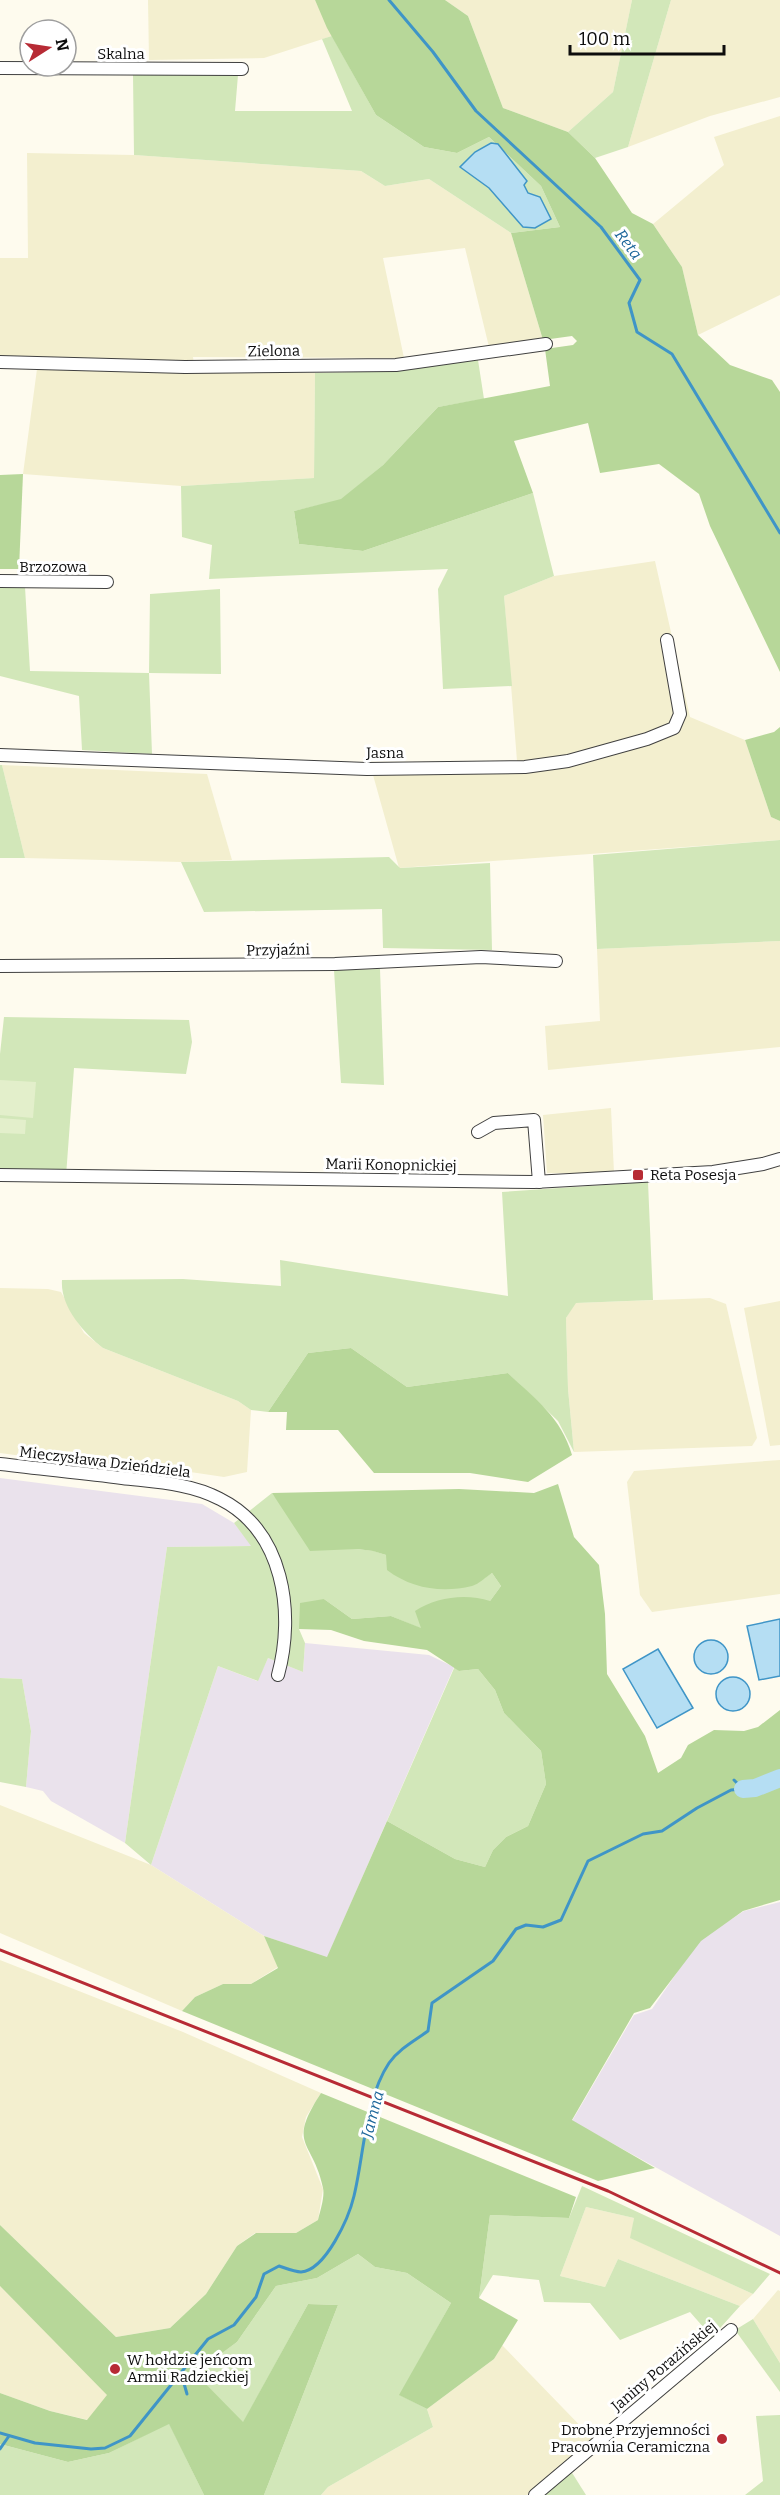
<svg xmlns="http://www.w3.org/2000/svg" width="780" height="2495" font-family="Bitter,serif">
  <rect width="100%" height="100%" fill="#fefbee"/>
  <g fill="#eae2ec">
    <polygon points="0,1478 202,1504 234,1523 252,1546 167,1547 125,1843 51,1801 43,1791 26,1787 31,1731 22,1679 0,1678"/>
    <polygon points="305,1643 429,1655 454,1667 327,1958 264,1936 151,1865 218,1666 257,1681 268,1658 303,1672"/>
    <polygon points="780,1902 780,2236 572,2121 634,2015 652,2009 699,1940 744,1911"/>
  </g>
  <g fill="#f3efcf">
    <polygon points="148,0 315,0 332,36 264,58 149,60"/>
    <polygon points="445,0 632,0 613,92 568,132 503,108 468,16"/>
    <polygon points="671,0 780,0 780,97 710,116 628,147"/>
    <polygon points="780,116 780,295 698,335 682,267 653,224 724,165 714,137"/>
    <polygon points="27,153 134,155 361,171 385,186 429,179 511,233 543,340 489,347 465,248 383,258 404,358 193,357 195,372 315,373 314,478 181,486 23,474 37,369 0,360 0,258 28,258"/>
    <polygon points="655,561 690,717 745,740 771,817 780,821 780,840 399,868 373,775 517,761 504,596 554,576"/>
    <polygon points="2,765 207,774 232,860 181,862 25,858"/>
    <polygon points="780,941 780,1047 548,1070 545,1026 600,1021 597,949"/>
    <polygon points="611,1108 614,1173 547,1173 543,1115"/>
    <polygon points="0,1288 48,1289 61,1292 84,1333 103,1348 238,1401 251,1410 247,1472 224,1477 143,1465 66,1462 0,1453"/>
    <polygon points="710,1298 726,1304 757,1438 752,1446 574,1452 568,1389 566,1318 575,1303"/>
    <polygon points="780,1301 780,1445 770,1446 744,1308"/>
    <polygon points="780,1460 780,1594 652,1612 640,1595 627,1482 634,1471"/>
    <polygon points="0,1805 151,1865 264,1936 278,1967 251,1984 223,1984 195,1997 182,2011 0,1933"/>
    <polygon points="0,1960 183,2032 321,2093 306,2117 302,2137 323,2189 318,2220 296,2233 255,2233 237,2246 206,2294 170,2328 116,2337 0,2225"/>
    <polygon points="586,2207 634,2218 631,2238 753,2294 740,2306 618,2259 605,2287 560,2276"/>
    <polygon points="0,2286 108,2395 88,2420 50,2411 0,2393"/>
    <polygon points="778,2290 780,2291 780,2363 753,2319"/>
    <polygon points="502,2345 593,2439 527,2495 321,2495 328,2487 433,2427 427,2409 494,2359"/>
  </g>
  <g fill="#d2e7b9">
    <polygon points="632,0 671,0 628,147 595,158 568,132 613,92"/>
    <polygon points="332,36 376,115 424,147 457,153 489,137 541,186 560,227 511,233 429,179 385,186 361,171 134,155 133,75 238,75 235,111 352,111 322,39"/>
    <polygon points="478,360 484,399 438,407 383,465 341,500 294,511 299,544 363,551 533,493 554,576 504,596 512,686 443,689 438,589 448,569 209,579 212,545 182,537 181,486 314,478 315,373 396,371"/>
    <polygon points="0,586 25,587 30,671 149,673 150,594 220,589 221,674 149,673 152,754 82,750 79,696 0,676"/>
    <polygon points="0,765 2,765 25,858 0,858"/>
    <polygon points="780,840 780,941 597,949 593,855"/>
    <polygon points="389,857 400,868 490,863 492,950 383,948 382,909 204,912 181,862"/>
    <polygon points="380,969 384,1085 341,1083 334,970"/>
    <polygon points="4,1017 189,1020 192,1042 186,1074 74,1068 66,1176 0,1175 0,1054"/>
    <path d="M 648,1182 L 653,1300 L 576,1303 L 566,1318 L 568,1389 L 574,1452 L 558,1421 L 508,1373 L 407,1387 L 351,1348 L 308,1353 L 268,1412 L 251,1410 L 238,1401 L 103,1348 C 83,1332 60,1306 62,1280 L 183,1279 L 281,1286 L 280,1260 L 508,1296 L 502,1192 Z"/>
    <polygon points="272,1493 288,1514 357,1549 374,1551 474,1585 492,1573 501,1586 490,1601 422,1629 391,1616 352,1619 324,1599 299,1629 305,1643 303,1672 268,1658 258,1681 218,1666 151,1865 125,1843 167,1547 251,1546 234,1523"/>
    <polygon points="455,1666 459,1671 478,1669 495,1690 504,1713 541,1751 546,1784 528,1826 506,1837 493,1850 485,1867 455,1859 387,1821"/>
    <polygon points="0,1678 22,1679 31,1731 26,1787 0,1782"/>
    <polygon points="582,2186 770,2274 753,2294 630,2238 634,2218 586,2207 560,2276 605,2287 618,2259 740,2306 712,2337 690,2312 620,2340 590,2303 544,2302 539,2280 493,2275 479,2298 490,2215 569,2218"/>
    <polygon points="358,2254 375,2267 407,2273 451,2303 400,2395 427,2409 433,2427 328,2487 321,2495 264,2495 338,2305 308,2304 243,2423 194,2373 237,2342 276,2286 317,2278"/>
    <polygon points="753,2319 780,2363 780,2392 735,2330"/>
    <polygon points="780,2415 780,2495 745,2495 763,2481 756,2416"/>
    <polygon points="169,2423 204,2495 0,2495 0,2444 68,2462 109,2453"/>
    <polygon points="569,2468 586,2495 539,2495"/>
  </g>
  <g fill="#b7d799">
    <polygon points="315,0 445,0 468,16 503,108 568,132 595,158 632,213 653,224 682,267 698,335 730,365 772,380 780,392 780,672 710,526 699,494 659,464 600,473 588,423 514,441 533,493 363,551 299,544 294,511 341,499 383,465 438,407 550,386 545,349 573,345 577,341 572,336 543,340 511,233 560,227 541,186 489,137 457,153 424,147 376,115 327,28"/>
    <polygon points="23,474 19,569 0,569 0,475"/>
    <polygon points="780,727 780,821 771,817 745,740 774,732"/>
    <path d="M 351,1348 L 407,1387 L 508,1373 C 536,1400 561,1417 572,1455 L 528,1482 L 470,1473 L 374,1473 L 338,1430 L 286,1430 L 287,1412 L 268,1412 L 308,1353 Z"/>
    <path d="M 558,1484 L 574,1537 L 599,1565 L 605,1614 L 607,1674 L 645,1736 L 658,1773 L 681,1758 L 688,1745 L 714,1730 L 744,1731 L 758,1727 L 780,1710 L 780,1900 L 743,1911 L 701,1941 L 650,2008 L 634,2013 L 572,2120 L 655,2168 L 598,2181 L 182,2011 L 195,1997 L 223,1984 L 251,1984 L 278,1968 L 264,1936 L 327,1957 L 387,1821 L 455,1859 L 485,1867 L 493,1850 L 506,1837 L 528,1826 L 546,1784 L 541,1751 L 504,1713 L 495,1690 L 478,1669 L 459,1671 L 427,1650 L 364,1641 L 331,1630 L 299,1629 L 300,1603 L 324,1599 L 352,1619 L 391,1616 L 421,1628 L 415,1611 C 436,1597 466,1593 490,1601 L 501,1586 L 492,1573 C 486,1577 479,1584 472,1586 C 442,1593 412,1589 387,1570 L 386,1555 L 373,1551 L 357,1549 L 310,1551 L 272,1493 L 459,1489 L 534,1493 Z"/>
    <path d="M 321,2093 L 576,2197 L 569,2218 L 490,2215 L 479,2298 L 518,2320 L 494,2359 L 427,2409 L 399,2395 L 451,2303 L 407,2273 L 375,2267 L 358,2254 L 317,2278 L 276,2286 L 237,2342 L 195,2373 L 243,2422 L 308,2304 L 338,2305 L 264,2495 L 204,2495 L 169,2424 L 109,2453 L 68,2462 L 0,2444 L 0,2393 L 50,2411 L 87,2420 L 107,2395 L 0,2286 L 0,2225 L 116,2337 L 170,2328 L 206,2294 L 237,2246 L 256,2233 L 296,2233 L 318,2220 C 320,2211 325,2197 323,2188 C 313,2139 286,2147 321,2093 Z"/>
  </g>
  <g fill="#e3efcb">
    <polygon points="0,1080 36,1082 33,1118 0,1115"/>
    <polygon points="0,1118 26,1120 25,1134 0,1133"/>
  </g>
  <g fill="#b5def3" stroke="#3f95c7" stroke-width="1.5">
    <polygon points="491,143 498,144 527,181 524,185 528,193 540,197 551,219 535,228 523,227 489,188 460,167 475,152"/>
    <polygon points="780,1619 780,1676 759,1680 747,1626"/>
    <circle cx="711" cy="1657" r="17"/>
    <polygon points="658,1649 693,1708 657,1728 623,1669"/>
    <circle cx="733" cy="1694" r="17"/>
  </g>
  <g fill="none" stroke-linecap="round" stroke-linejoin="round">
    <g stroke="#3f95c7" stroke-width="3">
      <polyline points="389,0 433,52 476,111 601,227 640,280 629,303 637,332 672,354 780,533"/>
      <polyline points="734,1780 743,1789"/>
      <polyline points="181,2373 187,2394"/>
      <path d="M 0,2433 L 35,2443 L 91,2449 L 105,2448 L 130,2436 L 208,2339 L 234,2325 L 256,2297 L 264,2274 L 279,2266 C 285,2268 295,2272 301,2272 C 326,2270 349,2217 354,2196 C 364,2155 365,2099 389,2063 C 399,2049 414,2041 428,2031 L 432,2003 L 493,1961 L 516,1929 L 526,1925 L 543,1927 L 561,1920 L 588,1861 L 643,1834 L 662,1831 L 697,1808 L 731,1790 L 743,1789"/>
      <polyline points="0,2449 9,2436"/>
    </g>
    <polyline stroke="#b5def3" stroke-width="18" points="743,1789 755,1788 780,1778"/>
    <g stroke="#404040" stroke-width="14">
      <g id="minor">
        <polyline points="0,68 242,69"/>
        <polyline points="0,362 185,367 396,365 546,344"/>
        <polyline points="0,581 107,582"/>
        <polyline points="0,755 367,769 525,767 568,761 647,739 674,728 680,714 667,640"/>
        <polyline points="0,966 335,964 481,957 556,961"/>
        <polyline points="478,1132 494,1123 534,1120 539,1182"/>
        <polyline points="0,1175 534,1182 713,1172 763,1164 780,1159"/>
        <path d="M 0,1464 C 41,1469 82,1473 122,1478 C 155,1482 190,1483 220,1499 C 284,1531 295,1613 278,1675"/>
        <polyline points="535,2495 731,2330"/>
      </g>
    </g>
    <use href="#minor" stroke="#fff" stroke-width="12"/>
    <polyline stroke="#b72b35" stroke-width="3" points="0,1950 608,2191 780,2273"/>
  </g>
  <g fill="#b72b35" stroke="#fff" stroke-width="2">
    <rect x="632" y="1169" width="12" height="12" rx="3"/>
    <circle cx="115" cy="2369" r="6"/>
    <circle cx="722" cy="2439" r="6"/>
  </g>
  <g text-anchor="middle" stroke-width="6" stroke-linejoin="round" paint-order="stroke">
    <g font-size="15" fill="#0d0d0d" stroke="#fff">
      <text x="121" y="59">Skalna</text>
      <text transform="translate(274 351) rotate(-1)" y="5">Zielona</text>
      <text x="53" y="572">Brzozowa</text>
      <text x="385" y="758">Jasna</text>
      <text transform="translate(278 950) rotate(-1)" y="5">Przyjaźni</text>
      <text transform="translate(391 1165) rotate(1)" y="5">Marii Konopnickiej</text>
      <text transform="translate(105 1462) rotate(7)" y="5">Mieczysława Dzieńdziela</text>
      <text transform="translate(664 2366) rotate(-40)" y="5">Janiny Porazińskiej</text>
    </g>
    <g font-size="15" fill="#0d0d0d" stroke="#fff" text-anchor="start">
      <text x="650" y="1180">Reta Posesja</text>
      <text x="127" y="2365">W hołdzie jeńcom<tspan x="127" dy="17">Armii Radzieckiej</tspan></text>
      <text x="710" y="2435" text-anchor="end">Drobne Przyjemności<tspan x="710" dy="17">Pracownia Ceramiczna</tspan></text>
    </g>
    <g font-size="16" font-style="italic" fill="#1c669a" stroke="#fff">
      <text transform="translate(629 244) rotate(53)" y="6">Reta</text>
      <text transform="translate(372 2114) rotate(-75)" y="6">Jamna</text>
    </g>
  </g>
  <g transform="translate(48 48) rotate(78)"><circle r="28" fill="#ffffff" stroke="#9e9e9e" stroke-width="1.5"/>
  <path d="M0-4.5L10 22L0 15L-10 22Z" fill="#b72b35"/>
  <text y="-9" font-size="16" font-weight="bold" text-anchor="middle" fill="#0d0d0d">N</text>
  </g>
  <path d="M570 45v9h154v-9" fill="none" stroke="#0d0d0d" stroke-width="3"/>
  <text x="579" y="45" font-size="18" fill="#0d0d0d" stroke="#ffffff" stroke-width="4.5" paint-order="stroke">100 m</text>
</svg>
